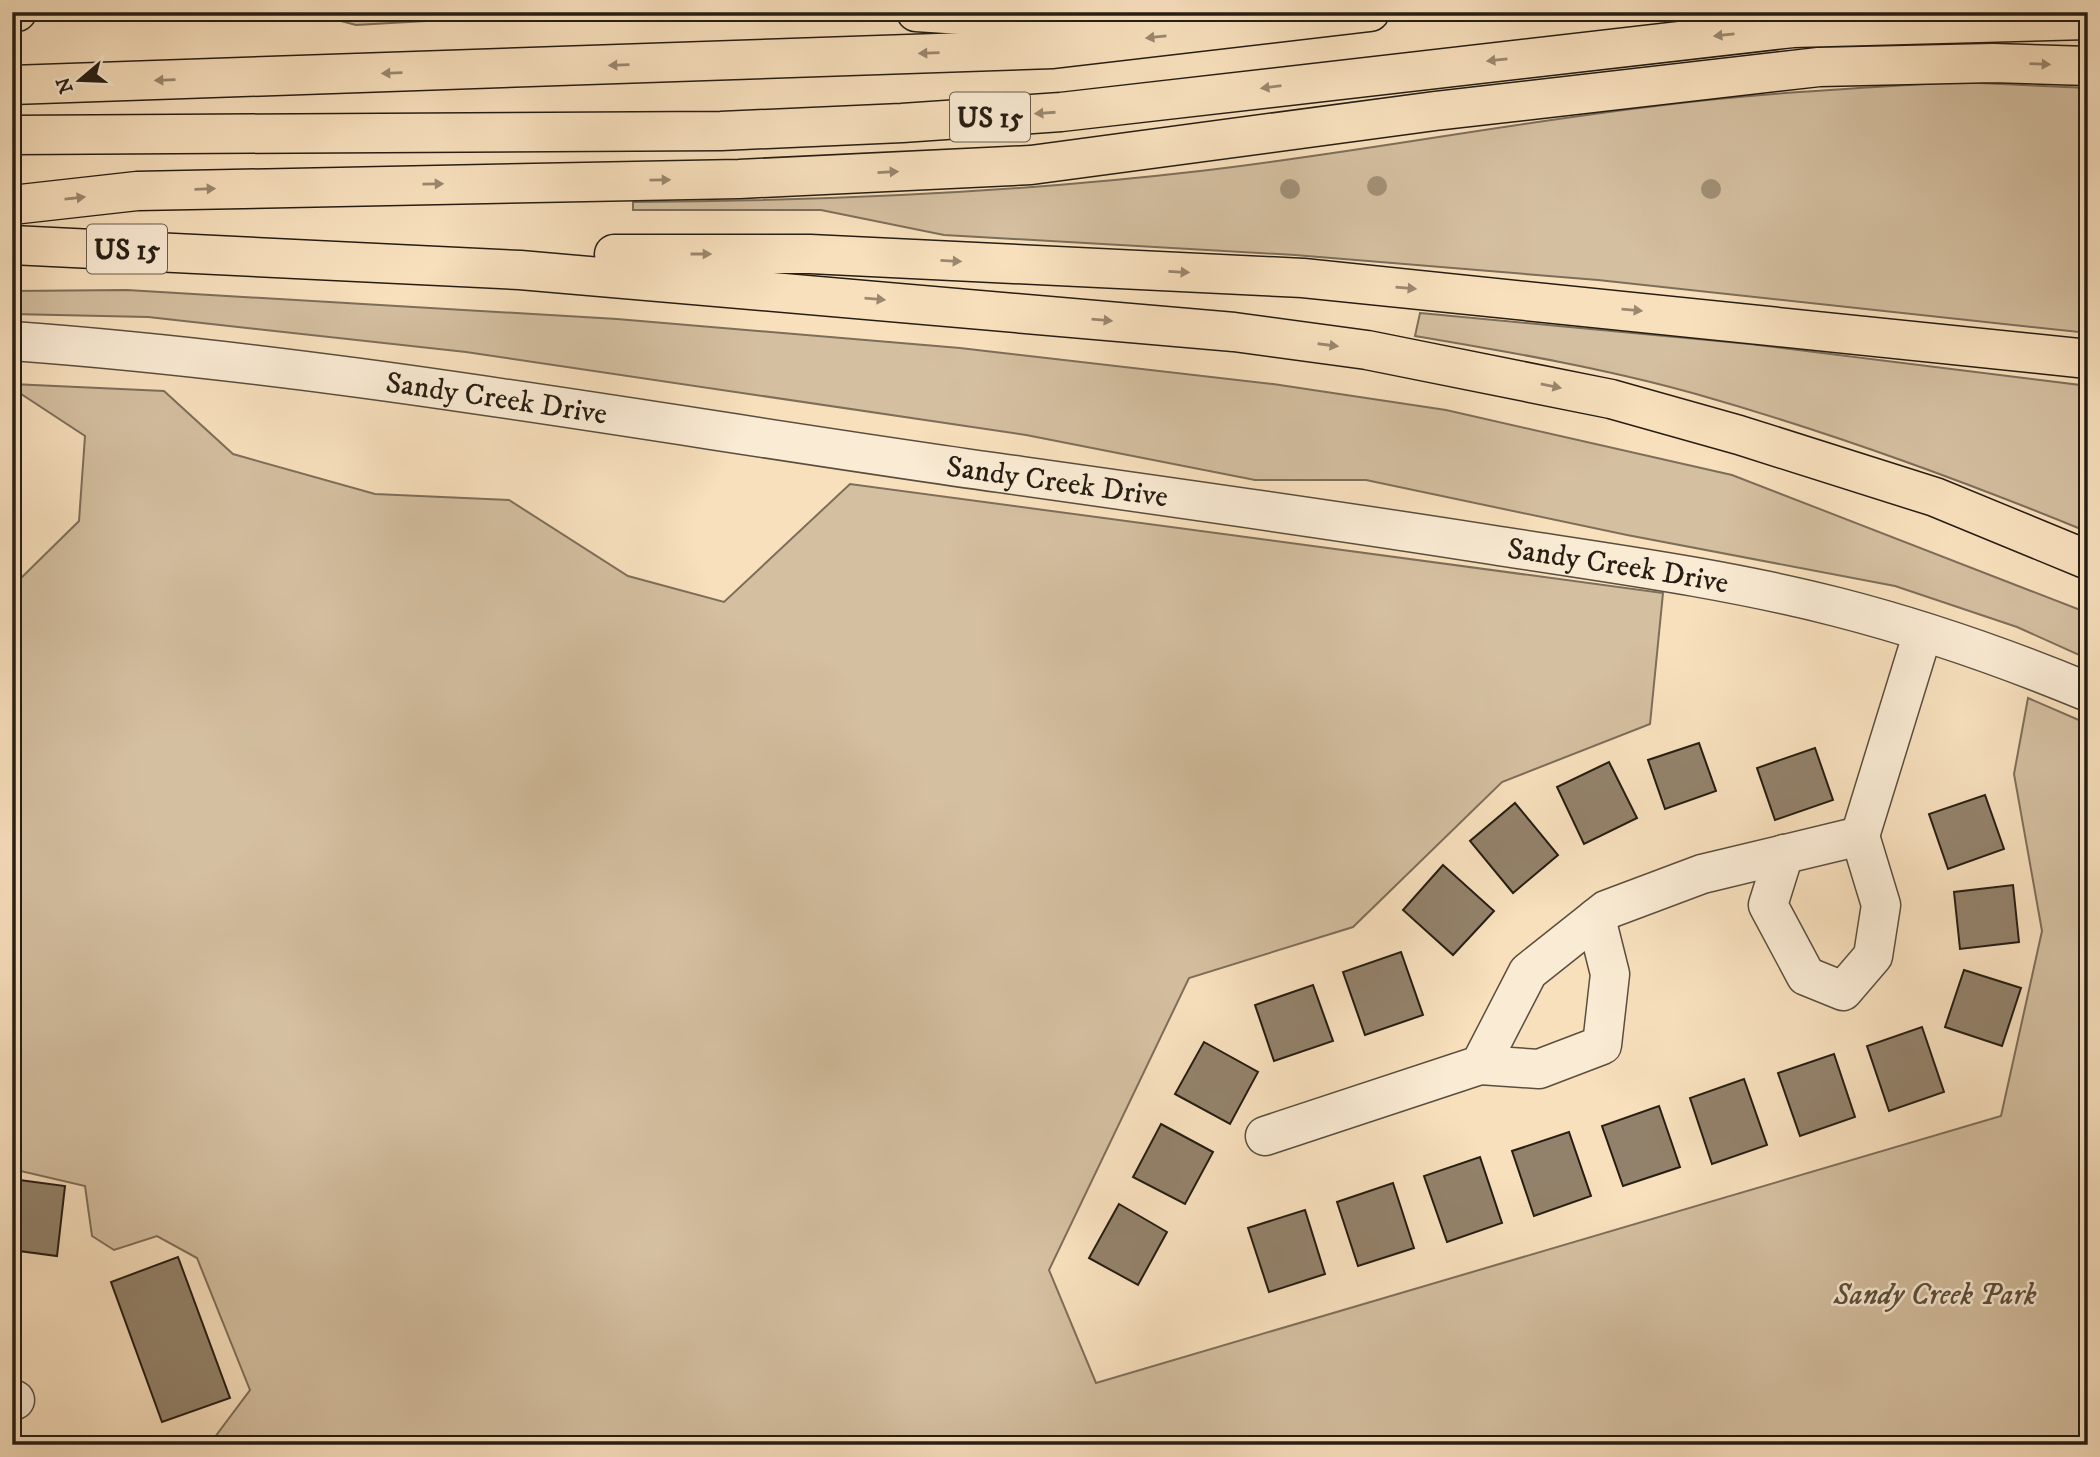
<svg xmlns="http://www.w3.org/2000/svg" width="2100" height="1457" font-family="'IM FELL DW Pica',serif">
  <rect width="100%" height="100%" fill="#f8e0bd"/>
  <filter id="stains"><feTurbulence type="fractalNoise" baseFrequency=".00286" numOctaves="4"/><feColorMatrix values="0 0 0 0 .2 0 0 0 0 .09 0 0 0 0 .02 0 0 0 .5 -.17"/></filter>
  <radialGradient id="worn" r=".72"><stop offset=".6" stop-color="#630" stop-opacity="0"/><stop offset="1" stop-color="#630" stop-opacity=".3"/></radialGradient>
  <g fill="#d4bfa0" stroke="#7d6e5a" stroke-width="2">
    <polygon points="307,12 585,12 356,25"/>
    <path d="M 1957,82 L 2088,88 L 2088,333 L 1598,280 L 1295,255 L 944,235 L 821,210 L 633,210 L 633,202 C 823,201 1012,193 1200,171 C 1355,153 1509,123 1664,105 C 1761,93 1859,88 1957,82 Z"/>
    <polygon points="127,290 617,319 960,348 1273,384 1446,410 1732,475 2088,613 2088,659 2017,627 1895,586 1627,535 1366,480 1255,480 1026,435 466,352 148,317 12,314 12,291"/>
    <path d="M 1420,313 L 1750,344 L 2088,386 L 2088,532 C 1959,479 1830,432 1696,394 C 1604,368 1509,352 1415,336 Z"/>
    <polygon points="12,384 164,391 233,454 375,494 509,500 628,576 724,602 850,484 1663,593 1650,724 1502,782 1353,927 1189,978 1049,1270 1096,1383 2001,1116 2042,931 2014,774 2028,698 2088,724 2088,1445 209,1445 250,1390 197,1258 157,1236 114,1250 92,1236 85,1186 12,1169 12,587 79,521 85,436 12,388"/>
  </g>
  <g fill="#93826b" stroke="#261d13" stroke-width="2">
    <polygon points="1699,743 1716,791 1665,809 1648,760"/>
    <polygon points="1815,748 1833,800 1775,820 1757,768"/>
    <polygon points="1609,762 1637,818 1584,844 1557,787"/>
    <polygon points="1985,795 2004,849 1948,869 1929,814"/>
    <polygon points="1515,803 1558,855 1513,893 1470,841"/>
    <polygon points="1443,865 1494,911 1453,955 1403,910"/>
    <polygon points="2013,885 2019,942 1960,949 1954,892"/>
    <polygon points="1401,952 1423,1015 1365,1035 1343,972"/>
    <polygon points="1964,970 2021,988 2002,1046 1945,1027"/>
    <polygon points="1313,985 1333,1041 1274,1061 1255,1005"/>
    <polygon points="1922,1027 1944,1092 1889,1111 1867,1046"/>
    <polygon points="1204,1042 1258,1072 1230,1124 1175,1094"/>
    <polygon points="1834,1054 1855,1117 1800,1136 1778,1073"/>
    <polygon points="1744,1079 1767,1145 1712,1164 1690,1098"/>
    <polygon points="1659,1106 1680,1167 1623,1186 1602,1126"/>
    <polygon points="1161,1124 1213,1152 1185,1204 1133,1177"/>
    <polygon points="1569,1132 1591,1196 1534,1216 1512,1151"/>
    <polygon points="1480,1157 1502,1223 1447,1242 1424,1176"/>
    <polygon points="12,1179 65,1186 57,1256 12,1250"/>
    <polygon points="1393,1183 1414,1248 1358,1266 1337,1202"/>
    <polygon points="1119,1204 1167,1232 1138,1285 1089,1258"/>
    <polygon points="1305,1210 1325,1274 1269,1292 1248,1228"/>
    <polygon points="178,1257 230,1398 162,1422 111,1282"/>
  </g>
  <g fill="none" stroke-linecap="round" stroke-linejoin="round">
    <g stroke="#5a4e3e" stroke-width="41">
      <g id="minor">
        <path id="s1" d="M 12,341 C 343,365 671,427 1000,473 C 1164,496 1329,519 1493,545 C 1608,563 1724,578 1837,607 C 1923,629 2006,658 2088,692"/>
        <polyline points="1784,854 1768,905 1806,976 1843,991 1873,956 1881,905 1860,836"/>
        <polyline points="1480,1065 1539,1069 1602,1045 1610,974 1596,918"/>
        <polyline points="1265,1136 1480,1065 1528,972 1606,910 1702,874 1860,836 1923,632"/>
        <polyline points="12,1400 15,1400"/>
      </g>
    </g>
    <g stroke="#261d13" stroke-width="41">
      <g id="highway">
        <polyline points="916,12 1008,18 1126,12"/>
        <polyline points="12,13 17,12"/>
        <polyline points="12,85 1053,49 1370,12"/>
        <polyline points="12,135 721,131 902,123 1061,112 1793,28 2088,20"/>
        <polyline points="12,205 137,191 739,179 1031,165 1435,111 1819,67 1993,63 2088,66"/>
        <polyline points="12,245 520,270 1234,332 1367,350 1611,399 1739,435 1935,497 2088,560"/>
        <polyline points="614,254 810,254 1303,278 2088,359"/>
      </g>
    </g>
    <use href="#minor" stroke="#faebd4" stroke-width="38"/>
    <use href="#highway" stroke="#f8e0bd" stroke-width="38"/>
  </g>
  <g fill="#a19077">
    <circle cx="1377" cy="186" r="10"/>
    <circle cx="1290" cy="189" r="10"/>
    <circle cx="1711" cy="189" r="10"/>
  </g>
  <defs><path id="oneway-solid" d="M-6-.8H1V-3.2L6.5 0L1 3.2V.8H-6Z" transform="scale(1.75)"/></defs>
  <g fill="#9a8870">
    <use href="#oneway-solid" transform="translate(1724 35) rotate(174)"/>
    <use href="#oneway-solid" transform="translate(1156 37) rotate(174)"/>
    <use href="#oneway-solid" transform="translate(929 53) rotate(178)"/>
    <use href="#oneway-solid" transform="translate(1497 60) rotate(174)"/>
    <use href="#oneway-solid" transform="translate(2040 64) rotate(2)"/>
    <use href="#oneway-solid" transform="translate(619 65) rotate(178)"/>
    <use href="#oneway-solid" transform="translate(392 73) rotate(178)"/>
    <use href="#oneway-solid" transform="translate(165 80) rotate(178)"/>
    <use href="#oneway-solid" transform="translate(1271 87) rotate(173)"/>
    <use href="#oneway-solid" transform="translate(1045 113) rotate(176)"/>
    <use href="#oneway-solid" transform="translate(888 172) rotate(-3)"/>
    <use href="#oneway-solid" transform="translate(660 180) rotate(-1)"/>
    <use href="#oneway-solid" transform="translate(433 184) rotate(-1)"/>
    <use href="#oneway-solid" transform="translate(205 189) rotate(-2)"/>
    <use href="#oneway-solid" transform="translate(75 198) rotate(-6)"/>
    <use href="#oneway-solid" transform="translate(701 254)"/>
    <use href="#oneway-solid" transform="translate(951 261) rotate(3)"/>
    <use href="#oneway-solid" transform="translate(1179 272) rotate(3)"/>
    <use href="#oneway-solid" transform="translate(1406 288) rotate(5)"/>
    <use href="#oneway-solid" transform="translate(875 299) rotate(5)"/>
    <use href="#oneway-solid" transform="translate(1632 310) rotate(5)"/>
    <use href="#oneway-solid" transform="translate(1102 320) rotate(5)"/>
    <use href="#oneway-solid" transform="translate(1328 345) rotate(8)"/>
    <use href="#oneway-solid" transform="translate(1551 386) rotate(11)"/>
  </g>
  <g text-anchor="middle" stroke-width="5" stroke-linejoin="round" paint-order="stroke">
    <g fill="#faebd4" stroke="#665b4d" stroke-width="2">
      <rect x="950" y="92.5" width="80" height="49" rx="5"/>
      <rect x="87" y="224.5" width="80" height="49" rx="5"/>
    </g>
    <g font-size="28" font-weight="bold" fill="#261d13">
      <text x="990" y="127">US 15</text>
      <text x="127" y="259">US 15</text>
    </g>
    <g font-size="30" fill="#261d13" stroke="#faebd4">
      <text dy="10" stroke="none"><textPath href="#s1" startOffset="488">Sandy Creek Drive</textPath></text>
      <text dy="10" stroke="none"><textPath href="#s1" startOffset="1055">Sandy Creek Drive</textPath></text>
      <text dy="10" stroke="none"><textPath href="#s1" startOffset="1622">Sandy Creek Drive</textPath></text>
    </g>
    <g font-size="30" font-style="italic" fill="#5a4e3d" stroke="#faebd4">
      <text x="1935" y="1304">Sandy Creek Park</text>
    </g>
  </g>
  <rect width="2100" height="1457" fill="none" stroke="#f8e0bd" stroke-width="42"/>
  <rect x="14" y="14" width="2072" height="1429" fill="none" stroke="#261d13" stroke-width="3.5"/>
  <rect x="21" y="21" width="2058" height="1415" fill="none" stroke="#261d13" stroke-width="2"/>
  <g transform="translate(80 80) rotate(251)" stroke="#faebd4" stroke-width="5" paint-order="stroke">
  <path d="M0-5L12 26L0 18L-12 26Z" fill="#261d13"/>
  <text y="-10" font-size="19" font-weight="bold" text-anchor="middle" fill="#261d13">N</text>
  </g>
  <rect width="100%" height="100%" filter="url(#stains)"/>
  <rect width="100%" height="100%" fill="url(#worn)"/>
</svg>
